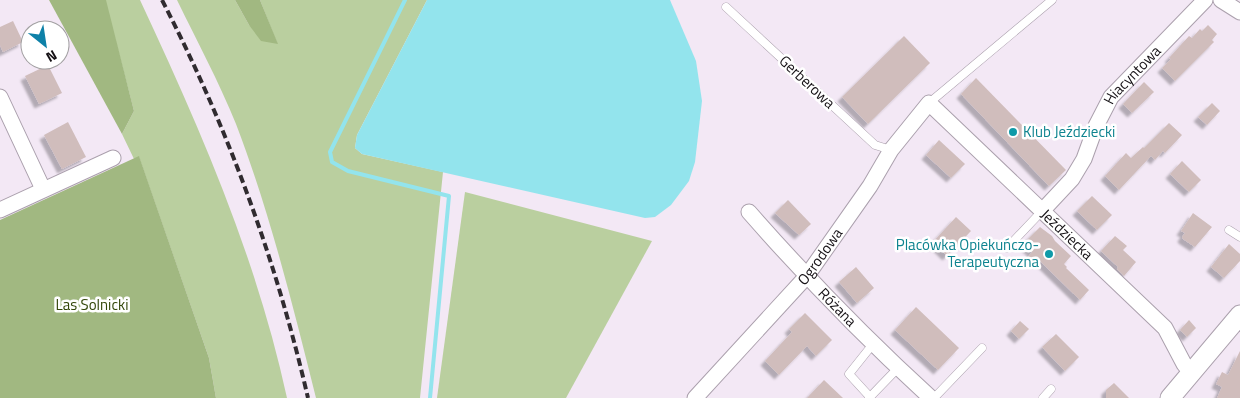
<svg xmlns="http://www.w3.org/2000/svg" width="1240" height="398" font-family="'Titillium Web',sans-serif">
  <defs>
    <filter id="shadow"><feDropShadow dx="-4.5" dy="4.5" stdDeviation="1" flood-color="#0004"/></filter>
  </defs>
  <rect width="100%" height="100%" fill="#f3e8f5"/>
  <g fill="#bacf9f">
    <path d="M 105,0 L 140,0 C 200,128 257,259 287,398 L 216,398 L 209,358 L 139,157 L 134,159 L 122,134 L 134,111 Z"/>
    <path d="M 177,0 L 235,0 L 249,25 L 277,43 L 260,0 L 427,0 L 357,135 L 355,148 L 362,154 L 443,172 L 420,398 L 316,398 C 293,306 270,213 236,124 C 219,82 197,41 177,0 Z"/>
    <polygon points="465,192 652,241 566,398 437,398"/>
  </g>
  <g fill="#a1b881">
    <polygon points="49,0 106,0 134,111 122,134"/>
    <polygon points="235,0 260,0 278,44 261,41 249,25"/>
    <polygon points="139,156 209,358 216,398 0,398 0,220"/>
  </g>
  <polygon fill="#93e4ed" points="427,0 670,0 696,61 702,101 695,162 689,181 671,205 655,217 645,218 362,154 355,148 357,135"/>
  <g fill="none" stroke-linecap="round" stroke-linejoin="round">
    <polyline stroke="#93e4ed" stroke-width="4" points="405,0 330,152 332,162 348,171 449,196 430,398"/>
  </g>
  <g fill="#d0bdbc" filter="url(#shadow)">
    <polygon points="13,21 23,42 3,52 0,45 0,27"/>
    <polygon points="1208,25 1217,34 1212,40 1214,42 1175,81 1162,68 1171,59 1169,58 1189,36 1192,38 1200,29 1202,31"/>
    <polygon points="904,36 930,63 868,124 842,97"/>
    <polygon points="48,65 62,93 39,104 25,76"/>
    <polygon points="976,78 1066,170 1049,186 961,94"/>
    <polygon points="1144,82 1154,92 1132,113 1123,104"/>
    <polygon points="1212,103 1220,111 1207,125 1198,117"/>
    <polygon points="68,122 86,157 62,169 44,135"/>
    <polygon points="1169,123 1182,135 1165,153 1163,151 1155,160 1151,156 1119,190 1105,176 1126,153 1131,158 1143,147 1144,148"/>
    <polygon points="939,140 965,164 951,178 926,155"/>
    <polygon points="1182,161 1201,180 1189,192 1170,174"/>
    <polygon points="1092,196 1112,215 1097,230 1077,211"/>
    <polygon points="788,200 811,224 799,235 775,213"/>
    <polygon points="1193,213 1212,227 1195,247 1183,239 1182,237 1185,233 1181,231"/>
    <polygon points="956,217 971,231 947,256 933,242"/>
    <polygon points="1040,227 1052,236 1055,241 1071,256 1064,264 1067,267 1066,268 1089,290 1080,300 1038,259 1028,257 1032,252 1023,244"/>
    <polygon points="1115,236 1127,246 1123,250 1136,262 1124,276 1117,269 1118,267 1101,251"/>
    <polygon points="1229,244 1240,254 1240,261 1224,278 1211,267"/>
    <polygon points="856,267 874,288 857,303 839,282"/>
    <polygon points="916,307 959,348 938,370 895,330"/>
    <polygon points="805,313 832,340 816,356 807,346 779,375 765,361 792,332 789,329"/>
    <polygon points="1189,320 1196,328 1187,337 1180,330"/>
    <polygon points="1020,321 1029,329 1019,339 1011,331"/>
    <polygon points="1056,334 1079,357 1065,371 1042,347"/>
    <polygon points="1240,351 1240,398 1217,398 1222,387 1216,384 1222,372 1228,375"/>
    <polygon points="824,380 843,398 807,398"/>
    <polygon points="1114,383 1129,398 1106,398 1106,390"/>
  </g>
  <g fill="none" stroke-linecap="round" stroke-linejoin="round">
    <g stroke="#aba0ad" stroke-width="9">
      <g id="service">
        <polyline points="726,7 875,145 891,150"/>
        <polyline points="929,103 1052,0"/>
        <polyline points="1229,230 1240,237"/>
        <polyline points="1007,248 1043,210"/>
        <polyline points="870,397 849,374 873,344"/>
        <polyline points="869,398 898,368"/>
        <polyline points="934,398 982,348"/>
        <polyline points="1043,398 1051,389"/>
      </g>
    </g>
    <g stroke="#aba0ad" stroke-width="17">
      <g id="minor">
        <polyline points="1221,0 1240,12"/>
        <polyline points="0,97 43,189"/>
        <polyline points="0,210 113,158"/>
        <path id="s1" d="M 1043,210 L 1072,179 L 1084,159 L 1096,126 L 1111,97 L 1205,0"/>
        <path id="s2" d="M 749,212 C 807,278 866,339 931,398"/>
        <path id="s3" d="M 695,398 L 806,277 L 870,186 L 891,150 L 929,103 L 1165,328 L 1184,364 L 1192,374"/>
      </g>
    </g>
    <g stroke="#aba0ad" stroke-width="21">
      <polyline id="tertiary" points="1170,398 1240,315"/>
    </g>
    <use href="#service" stroke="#fff" stroke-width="8"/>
    <use href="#minor" stroke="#fff" stroke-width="15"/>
    <use href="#tertiary" stroke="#fff" stroke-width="19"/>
    <path stroke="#302b30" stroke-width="4" stroke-dasharray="8 4" stroke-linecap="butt" d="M 162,0 C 227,126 276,259 308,398"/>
  </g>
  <g fill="#0f9aa8" stroke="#fff" stroke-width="2">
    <circle cx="1013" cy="132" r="5"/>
    <circle cx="1049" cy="254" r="5"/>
  </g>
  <g text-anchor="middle" stroke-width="5" stroke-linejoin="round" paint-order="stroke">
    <g font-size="15" fill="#141014" stroke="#fff">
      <text dy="5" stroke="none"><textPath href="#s1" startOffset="164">Hiacyntowa</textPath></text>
      <text transform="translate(807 82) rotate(43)" y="5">Gerberowa</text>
      <text dy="5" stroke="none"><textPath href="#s3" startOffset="568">Jeździecka</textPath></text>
      <text dy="5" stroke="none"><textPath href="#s3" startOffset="189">Ogrodowa</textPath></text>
      <text dy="5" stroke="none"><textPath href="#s2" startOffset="130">Różana</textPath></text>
    </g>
    <g font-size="15" fill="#0d838f" stroke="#fff" text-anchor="start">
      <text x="1023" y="137">Klub Jeździecki</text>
      <text x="1039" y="250" text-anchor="end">Placówka Opiekuńczo-<tspan x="1039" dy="17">Terapeutyczna</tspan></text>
    </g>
    <g font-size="15" fill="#324608" stroke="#fff">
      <text x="92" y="310">Las Solnicki</text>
    </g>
  </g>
  <g transform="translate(45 45) rotate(150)"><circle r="24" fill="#ffffff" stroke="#a19fa1"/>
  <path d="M0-4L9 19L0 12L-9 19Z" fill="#0e81a8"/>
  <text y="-8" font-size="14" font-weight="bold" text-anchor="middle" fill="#141014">N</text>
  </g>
</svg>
